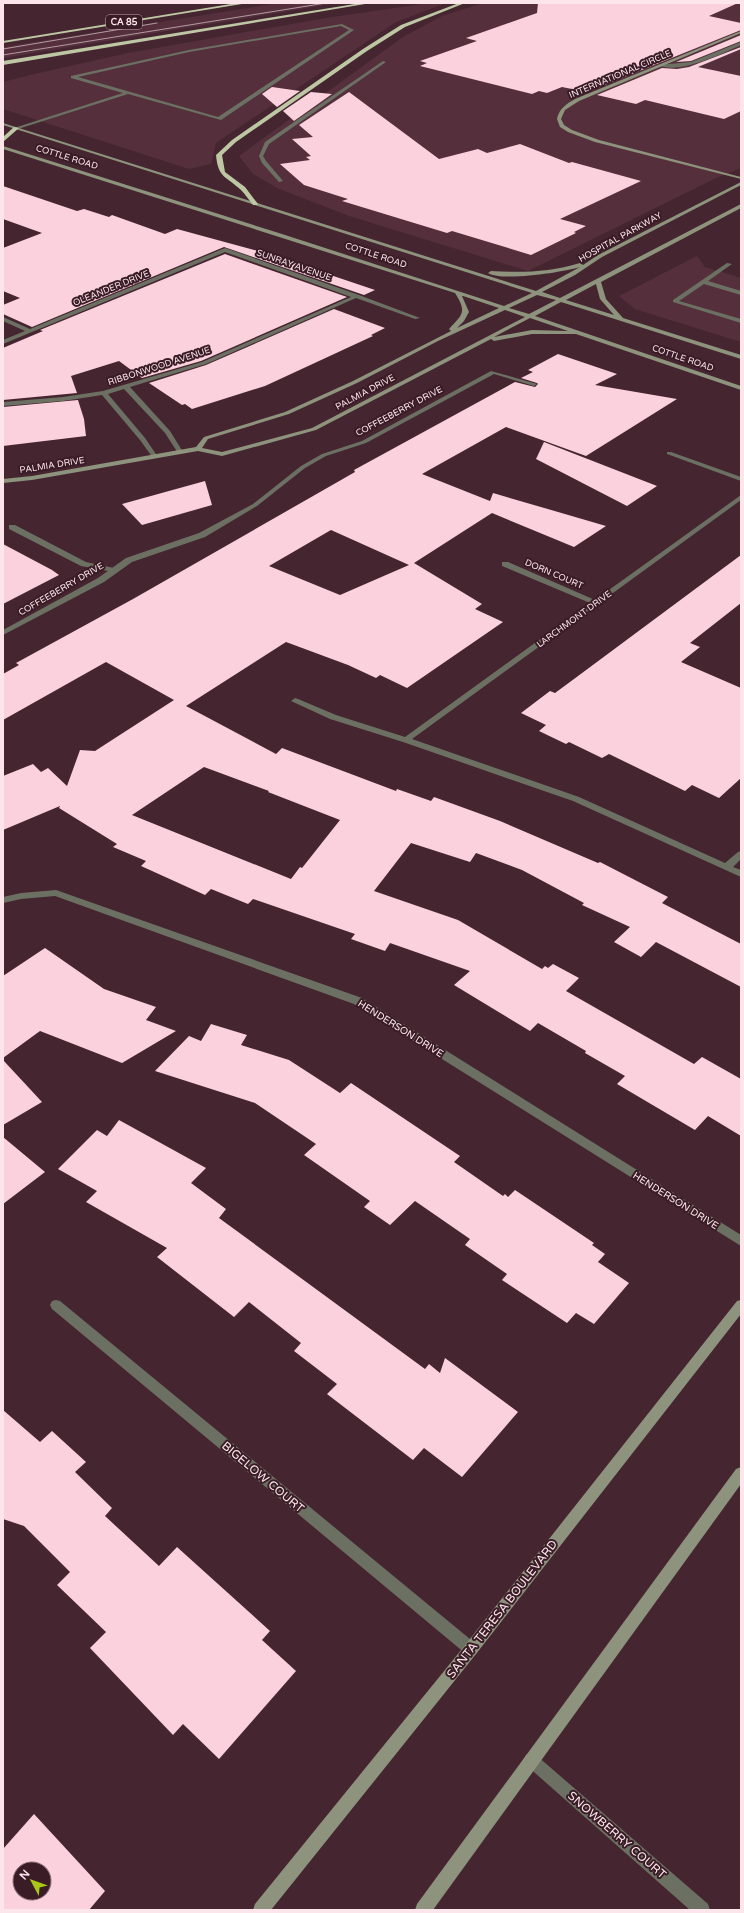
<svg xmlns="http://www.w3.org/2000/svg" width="744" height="1913" font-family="'Varela Round',sans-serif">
  <rect width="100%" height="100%" fill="#452530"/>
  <g fill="#55303c">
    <polygon points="279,3 338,3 3,58 3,47"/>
    <polygon points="429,3 446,3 396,22 216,143 211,164 189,169 3,109 3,82 30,75 128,53 326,18"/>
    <polygon points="483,3 741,3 741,168 714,179 528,271 349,216 277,188 253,174 239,156 403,37 442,16"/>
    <polygon points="697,256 705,267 741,278 741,342 635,309 619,296"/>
  </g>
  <g fill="#fbd1de" fill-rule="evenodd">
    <polygon points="538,3 738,3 709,16 741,23 741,30 587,92 562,87 547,93 539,91 532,94 420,66 427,63 420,61 477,41 466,38 537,13"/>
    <polygon points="741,35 741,41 691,61 676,62"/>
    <polygon points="741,47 741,49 698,67 741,76 741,111 724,119 645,100 636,104 597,95 662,68 677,69 689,67"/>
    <polygon points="272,87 300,91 277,107 262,94"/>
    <polygon points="311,92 332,94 294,121 283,111"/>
    <polygon points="349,92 439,159 478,149 487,153 520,144 569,163 572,162 641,181 560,219 586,226 574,232 576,233 531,255 452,231 447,233 342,201 348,199 304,185 280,164 310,160 306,157 311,156 292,139 313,137 299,125"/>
    <polygon points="3,186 77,211 84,209 109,217 112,215 165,234 177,229 262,252 375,290 364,295 224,247 32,327 3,314 3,305 20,298 3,291 3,248 42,233 3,219"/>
    <polygon points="225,254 347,297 201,361 142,378 119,361 71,376 77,393 3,400 3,348 43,331 40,330"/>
    <polygon points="334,309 385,328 371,335 373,336 265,386 192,409 185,404 182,405 149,383 206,365"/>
    <path d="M 558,354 L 617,374 L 595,385 L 677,399 L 586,456 L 506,427 L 422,474 L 490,501 L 493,493 L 606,526 L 574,547 L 492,513 L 414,563 L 482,604 L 475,609 L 503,622 L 407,688 L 380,675 L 376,678 L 348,665 L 286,642 L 186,706 L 276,754 L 282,748 L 396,791 L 397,789 L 431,801 L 434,797 L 500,821 L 598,863 L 600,862 L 668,897 L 662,903 L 741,944 L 741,987 L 656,942 L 641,957 L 614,942 L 630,927 L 582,905 L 584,903 L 522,870 L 476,853 L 470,862 L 411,843 L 374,891 L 458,920 L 542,969 L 545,966 L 548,968 L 553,964 L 579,978 L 566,991 L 694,1064 L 702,1057 L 741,1079 L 741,1136 L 708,1116 L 695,1130 L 617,1084 L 625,1076 L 585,1053 L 586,1051 L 538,1023 L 530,1031 L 454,985 L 470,971 L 390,943 L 385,951 L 351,939 L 355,934 L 253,899 L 248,904 L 211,889 L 205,895 L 141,866 L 146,861 L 113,847 L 117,844 L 59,808 L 60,806 L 3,830 L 3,776 L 33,764 L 41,772 L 48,768 L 67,786 L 80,750 L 95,751 L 174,700 L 106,662 L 3,720 L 3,674 L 19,665 L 16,663 L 133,599 L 355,472 L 354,470 L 515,382 L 535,387 L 538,384 L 537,383 L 521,378 L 533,372 L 528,370 ZM 331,530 L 409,565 L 340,595 L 269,566 ZM 204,767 L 269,791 L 268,792 L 340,820 L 302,868 L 300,867 L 291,879 L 132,815 Z"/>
    <polygon points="78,400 84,419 86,436 3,446 3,407"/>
    <polygon points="544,442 657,486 627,506 536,459"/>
    <polygon points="205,481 212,505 142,525 122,504"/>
    <polygon points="3,544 52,570 59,575 3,604"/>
    <polygon points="741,555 741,603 690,643 700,647 681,662 741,688 741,778 719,798 692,785 685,791 609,754 602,758 569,742 566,744 539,731 546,725 521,713 550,691 555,693 574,679"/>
    <polygon points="45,948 104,989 156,1007 146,1020 176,1031 122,1063 40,1031 3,1058 3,976"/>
    <polygon points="211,1024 247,1035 241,1045 289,1060 340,1093 351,1083 460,1156 454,1162 503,1196 505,1194 508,1197 515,1190 594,1243 592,1245 605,1254 598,1262 629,1283 594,1324 576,1313 567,1323 502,1280 507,1274 465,1245 470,1239 415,1201 390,1225 364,1207 370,1201 304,1155 316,1144 255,1103 155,1071 189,1036 201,1041"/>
    <polygon points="3,1060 42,1102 3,1125"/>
    <polygon points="119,1120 206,1168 191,1183 226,1209 219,1218 425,1369 429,1364 440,1373 445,1358 518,1412 462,1477 424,1448 413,1460 327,1394 337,1384 294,1351 301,1343 249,1302 234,1317 157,1257 167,1248 86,1202 97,1191 58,1169 97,1130 107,1136"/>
    <polygon points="3,1137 45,1172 3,1204"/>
    <polygon points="3,1410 40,1442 52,1431 86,1462 75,1472 112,1508 105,1516 159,1566 177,1547 270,1631 262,1640 296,1671 219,1759 183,1724 173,1735 90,1648 106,1632 57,1585 70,1572 24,1526 3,1519"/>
    <path d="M 34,1814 L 105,1891 L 89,1910 L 3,1910 L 3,1849 ZM 20,1869 L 44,1869 L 44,1893 L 20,1893 Z"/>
  </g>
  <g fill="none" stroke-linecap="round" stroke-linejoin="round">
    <g fill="#6c7062" fill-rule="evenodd">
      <path d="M 342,24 L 354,30 L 221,120 L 128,94 L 18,129 L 14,128 L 123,93 L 71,78 L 71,76 L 189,50 ZM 341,26 L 349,30 L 218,117 L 78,77 L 189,52 Z"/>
      <path d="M 741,42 L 741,45 C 721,54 679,75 658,65 L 691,62 Z"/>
      <polygon points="383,61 386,62 269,144 263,156 266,161 283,181 279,182 262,163 259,156 265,142"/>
      <polygon points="225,248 359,295 420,318 415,319 356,298 206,364 130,387 170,431 183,452 180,454 178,453 165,433 124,389 108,394 145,438 158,457 157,458 153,458 140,440 102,395 63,401 3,406 3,402 63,397 103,391 202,362 351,297 225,252 3,344 3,340 25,331 3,321 3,317 30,329"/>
      <polygon points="727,263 732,264 708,281 741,291 741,295 704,284 679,301 741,319 741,323 673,302 673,300"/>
      <polygon points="9,525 15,525 86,562 114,568 118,570 114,572 81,566 9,529"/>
    </g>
    <g fill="#6c7062" fill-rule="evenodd">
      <polygon points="491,371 537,384 534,386 494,374 366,443 326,456 305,468 257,506 205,537 132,562 104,582 3,635 3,630 98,578 126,558 199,533 253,504 301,466 322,454 362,441"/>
      <polygon points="667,452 671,452 741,477 741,481 667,454"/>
      <polygon points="741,495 741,500 412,739 579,797 725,863 738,852 741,851 741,859 733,867 741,870 741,877 573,801 403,742 330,719 291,701 295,698 298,699 336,715 405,737 590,603 502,566 502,562 508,562 595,600"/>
      <polygon points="56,890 362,998 741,1235 741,1246 354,1004 55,896 21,899 3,903 3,897 21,893"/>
      <polygon points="56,1300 60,1301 476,1644 478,1649 476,1654 471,1656 466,1654 52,1309 50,1305 52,1301"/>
      <polygon points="531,1752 536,1755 708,1904 710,1910 690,1910 526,1765 523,1760 526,1755"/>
    </g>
    <g fill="#8d937c" fill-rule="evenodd">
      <path d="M 741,31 L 741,33 L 579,101 L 565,110 L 561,119 L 564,125 L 572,130 L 599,140 L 741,177 L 741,179 L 595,142 L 568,132 L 560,127 L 557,119 C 559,109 566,104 575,99 Z"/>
      <path d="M 3,123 L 536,291 L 580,267 C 563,272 503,282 488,273 L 491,271 C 522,273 550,272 580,263 L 583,265 L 598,255 L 741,182 L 741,185 L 602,257 L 575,275 L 542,292 L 560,298 L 741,204 L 741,208 L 601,282 L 606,299 L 623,318 L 741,355 L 741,359 L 561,302 L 535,316 L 741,386 L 741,390 L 576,334 L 532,334 L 494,341 L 491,339 L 316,430 L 222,456 L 198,451 L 32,480 L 3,483 L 3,479 L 32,476 L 196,447 L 204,437 L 285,412 L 353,381 L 451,331 L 449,329 C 463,314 467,312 455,293 L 3,149 L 3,146 L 282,234 L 504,306 L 532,293 L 3,125 ZM 596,284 L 600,299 L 614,315 L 566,300 ZM 537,295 L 556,300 L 529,314 L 509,308 ZM 462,296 L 463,296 L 499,308 L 457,328 L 464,321 L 469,312 ZM 505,310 L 525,317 L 312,428 L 222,452 L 202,448 L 208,439 L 289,414 L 357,383 L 438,341 ZM 530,318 L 568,331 L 532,330 L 494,337 Z"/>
      <polygon points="741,1300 741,1314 476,1654 271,1910 253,1910 255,1904 466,1644 737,1301"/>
      <polygon points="741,1467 741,1484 433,1910 415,1910 417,1904 736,1469"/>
    </g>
    <g fill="#bec7a4" fill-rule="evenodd">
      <polygon points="237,3 248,3 3,43 3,41"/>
      <polygon points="361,3 371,3 3,65 3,61"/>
      <path d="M 459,3 L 465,3 L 405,27 L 367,51 L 236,142 L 222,155 L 225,172 L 245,187 L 258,204 L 257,205 L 253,205 C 249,200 245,194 241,190 C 226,176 218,178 216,155 L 232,140 L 363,49 L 401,25 Z"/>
      <polygon points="14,127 19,128 3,142 3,137"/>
    </g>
    <g stroke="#b49aa2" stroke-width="1">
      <polyline points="3,49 157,23"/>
      <polyline points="3,55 326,3"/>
    </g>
  </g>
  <g text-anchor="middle" stroke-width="4" stroke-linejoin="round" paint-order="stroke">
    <rect fill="#3a1c26" stroke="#c2a9b1" stroke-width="1" x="106" y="15" width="36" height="14" rx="3"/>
    <g font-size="9" font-weight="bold" fill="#fce6ec">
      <text x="124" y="25">CA 85</text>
    </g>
    <g font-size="9" fill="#fce6ec" stroke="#3a1c26">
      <text transform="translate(620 74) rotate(-23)" y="3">INTERNATIONAL CIRCLE</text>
      <text transform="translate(67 157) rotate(17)" y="3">COTTLE ROAD</text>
      <text transform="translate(620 237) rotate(-29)" y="3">HOSPITAL PARKWAY</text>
      <text transform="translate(376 255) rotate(18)" y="3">COTTLE ROAD</text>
      <text transform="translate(294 265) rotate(19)" y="3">SUNRAY AVENUE</text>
      <text transform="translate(111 288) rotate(-22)" y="3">OLEANDER DRIVE</text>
      <text transform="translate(683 358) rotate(19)" y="3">COTTLE ROAD</text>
      <text transform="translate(159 366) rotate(-18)" y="3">RIBBONWOOD AVENUE</text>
      <text transform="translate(365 392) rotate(-28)" y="3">PALMIA DRIVE</text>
      <text transform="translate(399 411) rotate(-28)" y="3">COFFEEBERRY DRIVE</text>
      <text transform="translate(52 465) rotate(-9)" y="3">PALMIA DRIVE</text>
      <text transform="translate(554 574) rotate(23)" y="3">DORN COURT</text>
      <text transform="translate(61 589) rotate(-30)" y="3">COFFEEBERRY DRIVE</text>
      <text transform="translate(574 619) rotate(-36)" y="3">LARCHMONT DRIVE</text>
    </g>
    <g font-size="10" fill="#fce6ec" stroke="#3a1c26">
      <text transform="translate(401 1028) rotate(32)" y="4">HENDERSON DRIVE</text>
      <text transform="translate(676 1200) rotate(32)" y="4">HENDERSON DRIVE</text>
    </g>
    <g font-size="12" fill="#fce6ec" stroke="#3a1c26">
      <text transform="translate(263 1477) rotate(40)" y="4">BIGELOW COURT</text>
      <text transform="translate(502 1609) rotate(-52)" y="4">SANTA TERESA BOULEVARD</text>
      <text transform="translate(617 1835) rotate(41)" y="4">SNOWBERRY COURT</text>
    </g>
  </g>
  <rect width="744" height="1913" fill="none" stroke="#fce6ec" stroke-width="8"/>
  <g transform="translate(32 1881) rotate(311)"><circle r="19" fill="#3a1c26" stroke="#886d75"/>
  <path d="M0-3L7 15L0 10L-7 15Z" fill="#abc716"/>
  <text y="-6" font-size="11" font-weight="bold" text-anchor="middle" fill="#fce6ec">N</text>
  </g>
</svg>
